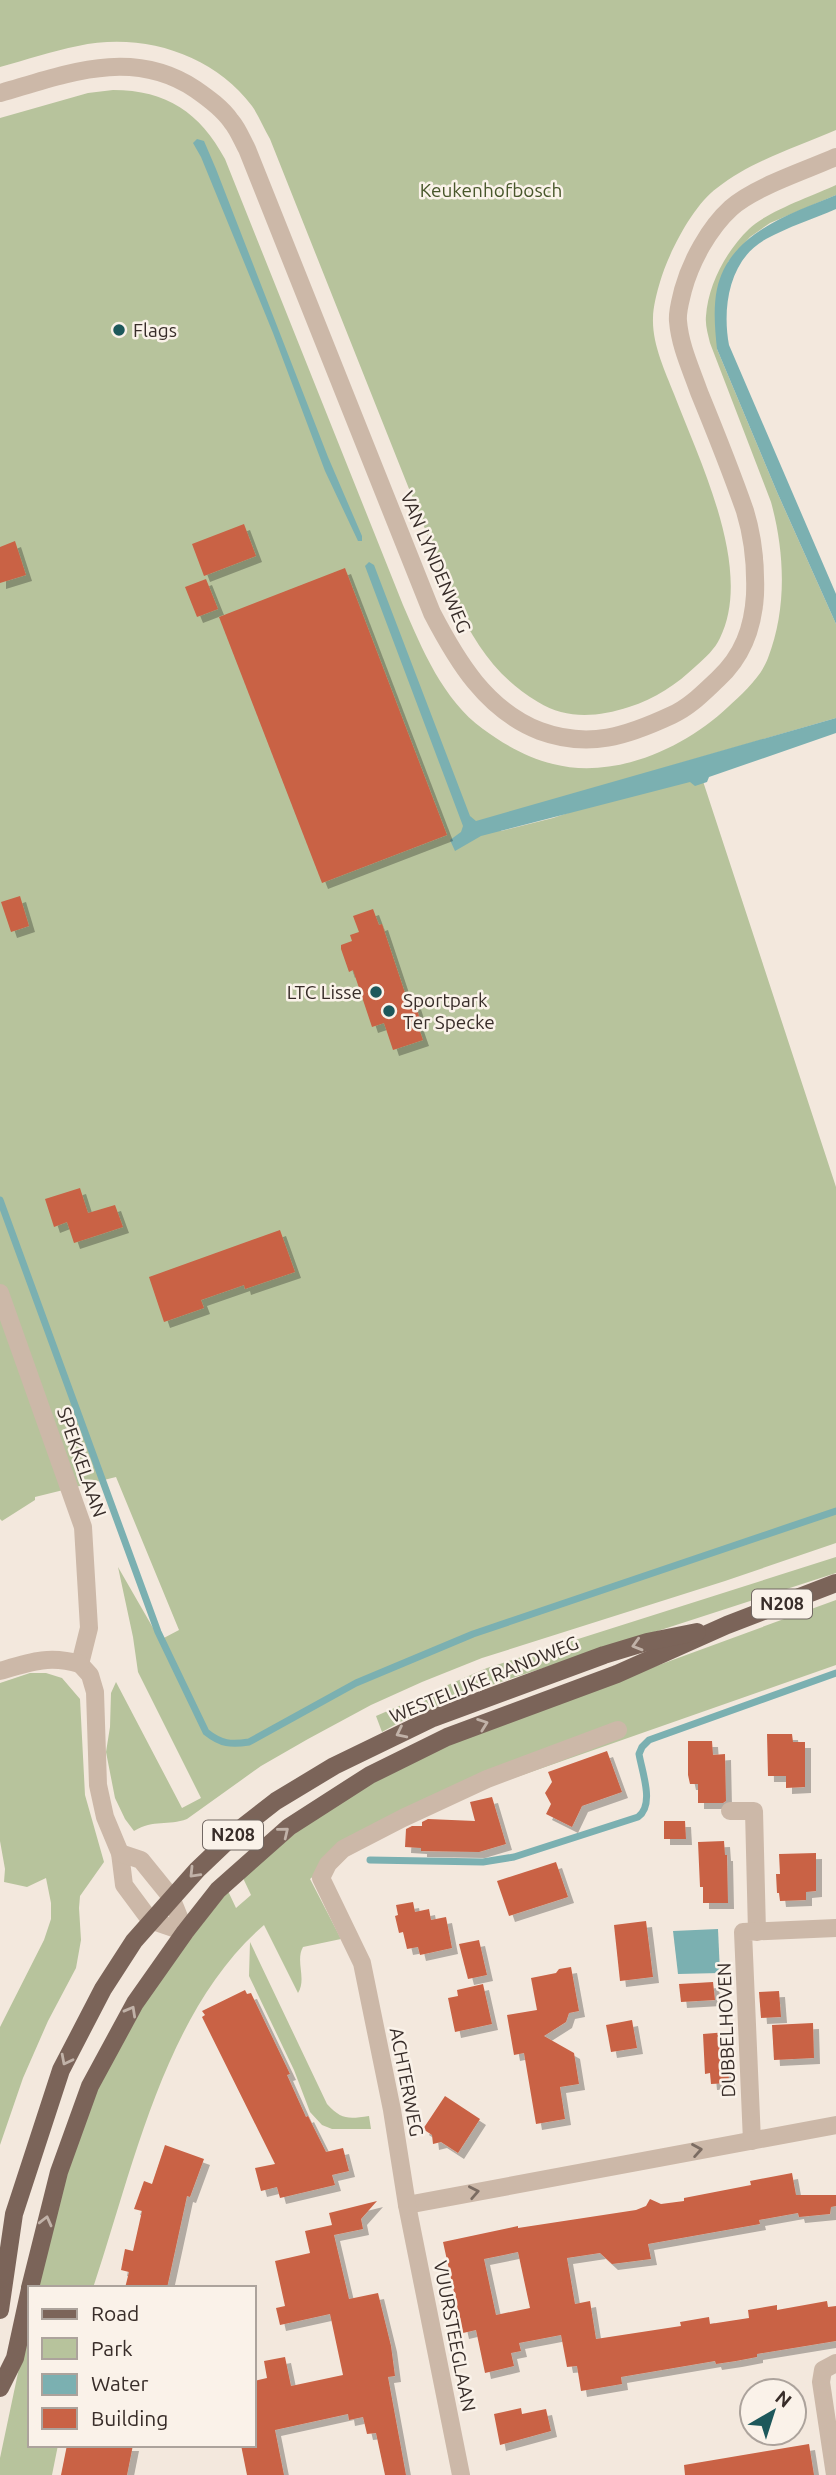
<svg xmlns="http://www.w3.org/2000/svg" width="836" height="2475" font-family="Ubuntu,sans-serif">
  <defs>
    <filter id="shadow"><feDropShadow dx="6" dy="6" stdDeviation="0" flood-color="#0004"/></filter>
  </defs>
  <rect width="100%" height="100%" fill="#f3e8dd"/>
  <g fill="#b7c39c">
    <path d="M 0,0 L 836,0 L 836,130 C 797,147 751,161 717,188 C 693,205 668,254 660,282 C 657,292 653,307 653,318 C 652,344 665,371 674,394 C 699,460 754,569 720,638 C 715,649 705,658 696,666 C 677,684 655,699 629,707 C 598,717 567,720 538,702 C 495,676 477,645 454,602 L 270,139 C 264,129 259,116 252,106 C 212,53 141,32 78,46 C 52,51 26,60 0,67 Z"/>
    <path d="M 113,90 C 167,90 200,113 225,159 L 403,605 C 422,649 443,700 483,729 C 503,744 528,758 553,764 C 614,780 685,748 728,707 C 743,693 761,677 768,658 C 787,609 785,553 771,502 L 710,343 C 708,334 705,325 706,316 C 708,285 726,251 749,229 C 766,212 812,196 836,185 L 836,195 L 770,223 L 750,237 L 728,262 L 717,349 L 777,492 L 836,624 L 836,718 L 495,817 L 501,831 L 553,818 L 699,769 L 836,1187 L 836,1543 L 725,1581 L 482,1658 L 422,1682 L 371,1705 L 308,1739 L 261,1766 L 187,1819 C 168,1826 154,1819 134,1831 L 125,1819 L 115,1798 L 106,1752 L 110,1727 L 111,1693 L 116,1682 L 182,1808 L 201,1798 L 138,1672 L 133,1637 L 118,1567 L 160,1640 L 179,1630 L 116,1477 L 35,1497 L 35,1500 L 2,1521 L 0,1519 L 0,118 L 88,93 Z"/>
    <polygon points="836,1557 836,1573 473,1691 400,1722 382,1732 376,1716 487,1668"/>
    <path d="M 836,1600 L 836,1665 L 451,1800 L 344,1849 L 310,1879 L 341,1939 L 303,1947 C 295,1961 307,1979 298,1993 L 264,1925 C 165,2010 133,2169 93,2288 L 36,2288 L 58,2196 L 92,2095 L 138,2005 L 228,1891 L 236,1908 L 251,1895 L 243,1878 L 251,1870 L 321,1812 L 385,1772 L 503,1722 Z"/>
    <polygon points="30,1673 46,1673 62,1678 80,1699 85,1795 104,1862 80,1896 79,1908 81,1940 76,1968 48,2021 23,2078 0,2145 0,2027 44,1940 51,1919 51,1903 46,1878 27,1887 4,1882 5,1869 0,1841 0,1683"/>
    <path d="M 250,1942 L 327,2104 C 342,2120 348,2119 369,2116 L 371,2129 L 332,2129 L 322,2125 L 310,2112 L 294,2070 L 249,1976 Z"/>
    <polygon points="30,2316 30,2445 58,2445 52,2475 0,2475 0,2458"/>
  </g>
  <g fill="#7bb0b1">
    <polygon points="197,139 204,141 216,169 328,457 362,536 362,541 358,541 325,471 273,333 201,157 193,143"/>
    <path d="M 836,195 L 836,209 C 813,219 788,227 766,239 C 729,259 722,308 729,345 L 836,594 L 836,624 L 777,492 L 717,349 C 715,330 713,308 717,289 C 729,233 790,214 836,195 Z"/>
    <polygon points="369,562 374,565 470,816 476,821 836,718 836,733 709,777 707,782 695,786 690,782 481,836 455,851 450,840 461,832 463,826 365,566"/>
    <polygon points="718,1929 720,1973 678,1974 673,1931"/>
  </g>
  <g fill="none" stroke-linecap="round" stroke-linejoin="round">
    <g stroke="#7bb0b1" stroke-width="7">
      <path d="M 0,1200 L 158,1632 L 206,1732 C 221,1744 231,1745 249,1742 L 356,1683 L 473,1634 L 836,1511"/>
      <path d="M 370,1860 L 483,1862 L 514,1857 L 638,1817 C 655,1805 642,1772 639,1754 L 642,1747 L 649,1740 L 836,1673"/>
    </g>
  </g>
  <g fill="#c96245" fill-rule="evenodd" filter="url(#shadow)">
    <polygon points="244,524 256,556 204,576 192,544"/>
    <polygon points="15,541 26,575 0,583 0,547"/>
    <polygon points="345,568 447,835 322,883 219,617"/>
    <polygon points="206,579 218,609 197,617 185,587"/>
    <polygon points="20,896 29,926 11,932 1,902"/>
    <polygon points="373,909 379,925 382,924 406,996 412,994 420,1019 416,1020 423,1040 393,1050 384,1023 372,1027 353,970 349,972 341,949 341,945 352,941 350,935 359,932 353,916"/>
    <polygon points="80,1188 88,1213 115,1205 123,1227 74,1243 67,1222 54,1227 45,1199"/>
    <polygon points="280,1230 295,1272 245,1289 244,1285 201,1300 204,1308 164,1322 149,1277"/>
    <polygon points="767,1734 792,1734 793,1742 805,1742 805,1787 786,1788 786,1776 768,1776"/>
    <polygon points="688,1741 712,1741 713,1755 725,1754 726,1801 723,1803 698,1803 698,1784 690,1784 688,1775"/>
    <polygon points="607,1751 622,1792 582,1806 572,1827 546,1814 551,1804 545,1793 552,1782 548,1772"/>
    <polygon points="492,1797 506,1844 479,1852 421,1851 421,1848 405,1847 406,1829 412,1826 422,1826 422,1822 428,1819 475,1821 470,1802"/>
    <polygon points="664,1821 685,1821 686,1839 664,1839"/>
    <polygon points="724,1841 725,1855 727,1855 728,1903 703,1903 703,1887 700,1887 698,1842"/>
    <polygon points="816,1853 816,1891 806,1892 806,1900 780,1901 779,1893 777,1893 776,1874 780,1874 779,1854"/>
    <polygon points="556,1862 568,1897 509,1916 497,1881"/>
    <polygon points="413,1902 415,1912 429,1909 431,1920 446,1917 452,1948 420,1955 418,1947 407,1949 403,1932 399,1933 395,1916 398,1915 396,1905"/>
    <polygon points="646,1921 653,1977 620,1981 614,1925"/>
    <polygon points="479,1940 487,1975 468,1979 459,1944"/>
    <polygon points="571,1967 579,2011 569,2013 566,2022 544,2036 574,2053 579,2084 560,2087 565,2119 536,2124 524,2053 514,2055 507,2015 537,2010 531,1978 556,1973 559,1969"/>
    <polygon points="713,1982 715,2000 681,2002 679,1984"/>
    <polygon points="483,1984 492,2024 455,2032 448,1998 458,1996 457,1990"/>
    <polygon points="245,1990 247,1994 251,1993 290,2074 287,2075 306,2117 308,2116 326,2152 343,2148 349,2171 332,2175 335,2185 280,2198 277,2187 261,2191 255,2168 275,2164 202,2017 205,2015 202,2011"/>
    <polygon points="779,1991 781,2017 761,2018 759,1992"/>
    <polygon points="632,2020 637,2048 611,2052 606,2025"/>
    <polygon points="813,2023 814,2058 774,2060 772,2025"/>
    <polygon points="727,2032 729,2083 711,2084 710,2073 705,2074 703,2034"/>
    <polygon points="445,2096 480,2119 458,2153 441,2142 433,2144 432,2135 423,2129"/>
    <polygon points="165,2145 204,2159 190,2197 187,2196 167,2288 125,2288 129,2272 121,2270 125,2249 133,2251 142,2211 134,2209 144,2181 152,2184"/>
    <path d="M 792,2173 L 796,2195 L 836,2195 L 836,2206 L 831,2207 L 830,2214 L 799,2217 L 798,2213 L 759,2220 L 760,2224 L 648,2244 L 651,2259 L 612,2264 L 600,2253 L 567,2258 L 575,2304 L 590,2301 L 596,2339 L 681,2326 L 680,2322 L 709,2317 L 710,2324 L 749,2318 L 748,2310 L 777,2305 L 777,2310 L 827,2301 L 828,2307 L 836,2306 L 836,2341 L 757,2354 L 757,2357 L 736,2361 L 716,2364 L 715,2361 L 621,2377 L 622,2384 L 581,2391 L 577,2366 L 567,2367 L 561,2335 L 519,2343 L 521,2351 L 511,2353 L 514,2366 L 485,2373 L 476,2330 L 463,2333 L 443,2242 L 518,2226 L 518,2228 L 636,2210 L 646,2206 L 650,2199 L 661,2204 L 684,2201 L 684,2198 L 751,2185 L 750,2181 ZM 518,2252 L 530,2308 L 496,2315 L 484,2259 Z"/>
    <polygon points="377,2201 361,2219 363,2229 334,2235 349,2299 378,2293 391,2346 395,2376 388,2377 406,2475 385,2475 376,2433 367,2434 363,2417 349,2420 348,2414 275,2430 284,2475 247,2475 241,2445 254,2445 254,2381 267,2378 264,2361 285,2357 291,2386 343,2375 330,2314 280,2325 276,2308 285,2306 275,2261 310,2253 305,2231 332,2225 329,2213"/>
    <polygon points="521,2408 522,2414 546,2409 551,2431 500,2445 494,2414"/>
    <polygon points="809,2444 814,2475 685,2475 684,2465"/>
    <polygon points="67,2445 133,2445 127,2475 61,2475"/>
  </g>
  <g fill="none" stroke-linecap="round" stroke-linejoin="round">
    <g stroke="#ccb8a8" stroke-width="18">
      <path d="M 0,93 C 66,74 132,47 195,89 C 208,98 222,108 231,121 C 238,129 242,140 247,149 L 432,613 C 457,661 486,710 540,731 C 589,749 627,736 672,715 C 690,707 704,692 718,679 C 743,656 753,628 755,595 C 756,567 753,537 745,511 C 731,471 715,431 699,392 C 691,369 680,346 678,321 C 677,311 681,299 683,290 C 691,261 709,228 731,208 C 754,187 807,170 836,157"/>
      <polyline points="0,1293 83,1527 89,1628 80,1664"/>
      <polyline points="80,1664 90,1675 95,1692 98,1785 105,1817 120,1853 124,1885 150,1920 185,1932"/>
      <path d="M 0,1671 C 30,1662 49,1655 80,1664"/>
      <polyline points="730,1811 754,1811 757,1932"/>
      <polyline points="120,1853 141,1860 171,1897 185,1932"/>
      <polyline points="752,2141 743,1932 836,1928"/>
      <polyline points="407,2205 836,2125"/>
      <polyline points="461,2475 407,2205 392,2110 362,1963 321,1878 328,1864 343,1849 403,1818 487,1779 618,1730"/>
      <polyline points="835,2475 821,2382 823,2370 836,2363"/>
    </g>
    <g stroke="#7b6459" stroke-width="18">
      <polyline points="30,2288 59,2172 90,2086 135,2003 185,1932 218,1890 289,1827 370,1775 447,1737 617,1674 727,1625 836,1583"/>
      <polyline points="0,2310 14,2214 61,2070 103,1989 134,1941 197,1870 240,1829 276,1801 334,1766 433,1718 604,1655 647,1642 697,1632"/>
      <polyline points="0,2388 15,2358 30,2289"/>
    </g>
  </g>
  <defs><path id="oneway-chevron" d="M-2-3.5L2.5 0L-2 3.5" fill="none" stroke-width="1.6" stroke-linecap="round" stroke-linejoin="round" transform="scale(1.75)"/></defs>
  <g stroke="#c1b2a8">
    <use href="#oneway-chevron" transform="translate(637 1645) rotate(164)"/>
    <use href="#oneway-chevron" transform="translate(483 1724) rotate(-20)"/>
    <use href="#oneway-chevron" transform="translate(401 1733) rotate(154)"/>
    <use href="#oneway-chevron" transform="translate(284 1832) rotate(-39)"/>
    <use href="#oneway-chevron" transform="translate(194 1873) rotate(134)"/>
    <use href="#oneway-chevron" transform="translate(131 2011) rotate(-61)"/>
    <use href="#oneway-chevron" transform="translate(66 2060) rotate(117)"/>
    <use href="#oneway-chevron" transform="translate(46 2221) rotate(-76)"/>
  </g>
  <g stroke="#7b6c62">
    <use href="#oneway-chevron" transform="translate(697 2150) rotate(-10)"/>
    <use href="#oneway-chevron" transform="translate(474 2192) rotate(-11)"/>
  </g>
  <g fill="#1d585b" stroke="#faf2e9" stroke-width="2.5">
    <circle cx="119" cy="330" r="7"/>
    <circle cx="376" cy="992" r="7"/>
    <circle cx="389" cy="1011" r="7"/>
  </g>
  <g text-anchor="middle" stroke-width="5" stroke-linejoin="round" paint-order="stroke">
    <g fill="#faf2e9" stroke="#726863" stroke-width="2">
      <rect x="752" y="1589.5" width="60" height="29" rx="5"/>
      <rect x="203" y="1820.5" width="60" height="29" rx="5"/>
    </g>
    <g font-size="18" font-weight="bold" fill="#382d29">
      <text x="782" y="1610">N208</text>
      <text x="233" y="1841">N208</text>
    </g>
    <g font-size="19" fill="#48572b" stroke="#faf2e9">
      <text x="491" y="197">Keukenhofbosch</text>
    </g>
    <g font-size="19" fill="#382d29" stroke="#faf2e9" text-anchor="start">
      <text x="133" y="337">Flags</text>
      <text x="362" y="999" text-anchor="end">LTC Lisse</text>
      <text x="403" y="1007">Sportpark<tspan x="403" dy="22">Ter Specke</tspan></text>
    </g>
    <g font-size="19" fill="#382d29" stroke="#faf2e9">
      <text transform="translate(436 562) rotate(67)" y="7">VAN LYNDENWEG</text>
      <text transform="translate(82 1462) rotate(71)" y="7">SPEKKELAAN</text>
      <text transform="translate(484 1679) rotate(-22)" y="7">WESTELIJKE RANDWEG</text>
      <text transform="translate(726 2030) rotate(-92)" y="7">DUBBELHOVEN</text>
      <text transform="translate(407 2082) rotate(79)" y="7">ACHTERWEG</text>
      <text transform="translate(455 2336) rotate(79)" y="7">VUURSTEEGLAAN</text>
    </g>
  </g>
  <rect x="28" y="2286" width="228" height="161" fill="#faf2e9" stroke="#aca39c" stroke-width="2"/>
  <rect x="42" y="2309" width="35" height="10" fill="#7b6459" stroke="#aca39c" stroke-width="2"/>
  <text x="91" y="2321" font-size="21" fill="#382d29">Road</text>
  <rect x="42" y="2338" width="35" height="21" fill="#b7c39c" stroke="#aca39c" stroke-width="2"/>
  <text x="91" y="2356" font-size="21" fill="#382d29">Park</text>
  <rect x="42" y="2374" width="35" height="21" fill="#7bb0b1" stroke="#aca39c" stroke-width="2"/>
  <text x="91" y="2391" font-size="21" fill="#382d29">Water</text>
  <rect x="42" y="2408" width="35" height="21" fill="#c96245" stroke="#aca39c" stroke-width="2"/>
  <text x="91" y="2426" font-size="21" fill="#382d29">Building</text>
  <g transform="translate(773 2412) rotate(39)"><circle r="33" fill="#faf2e9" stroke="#aca39c" stroke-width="2"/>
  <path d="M0-5L12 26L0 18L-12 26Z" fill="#1d585b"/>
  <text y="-10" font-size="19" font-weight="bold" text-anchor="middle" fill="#382d29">N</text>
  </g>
</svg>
